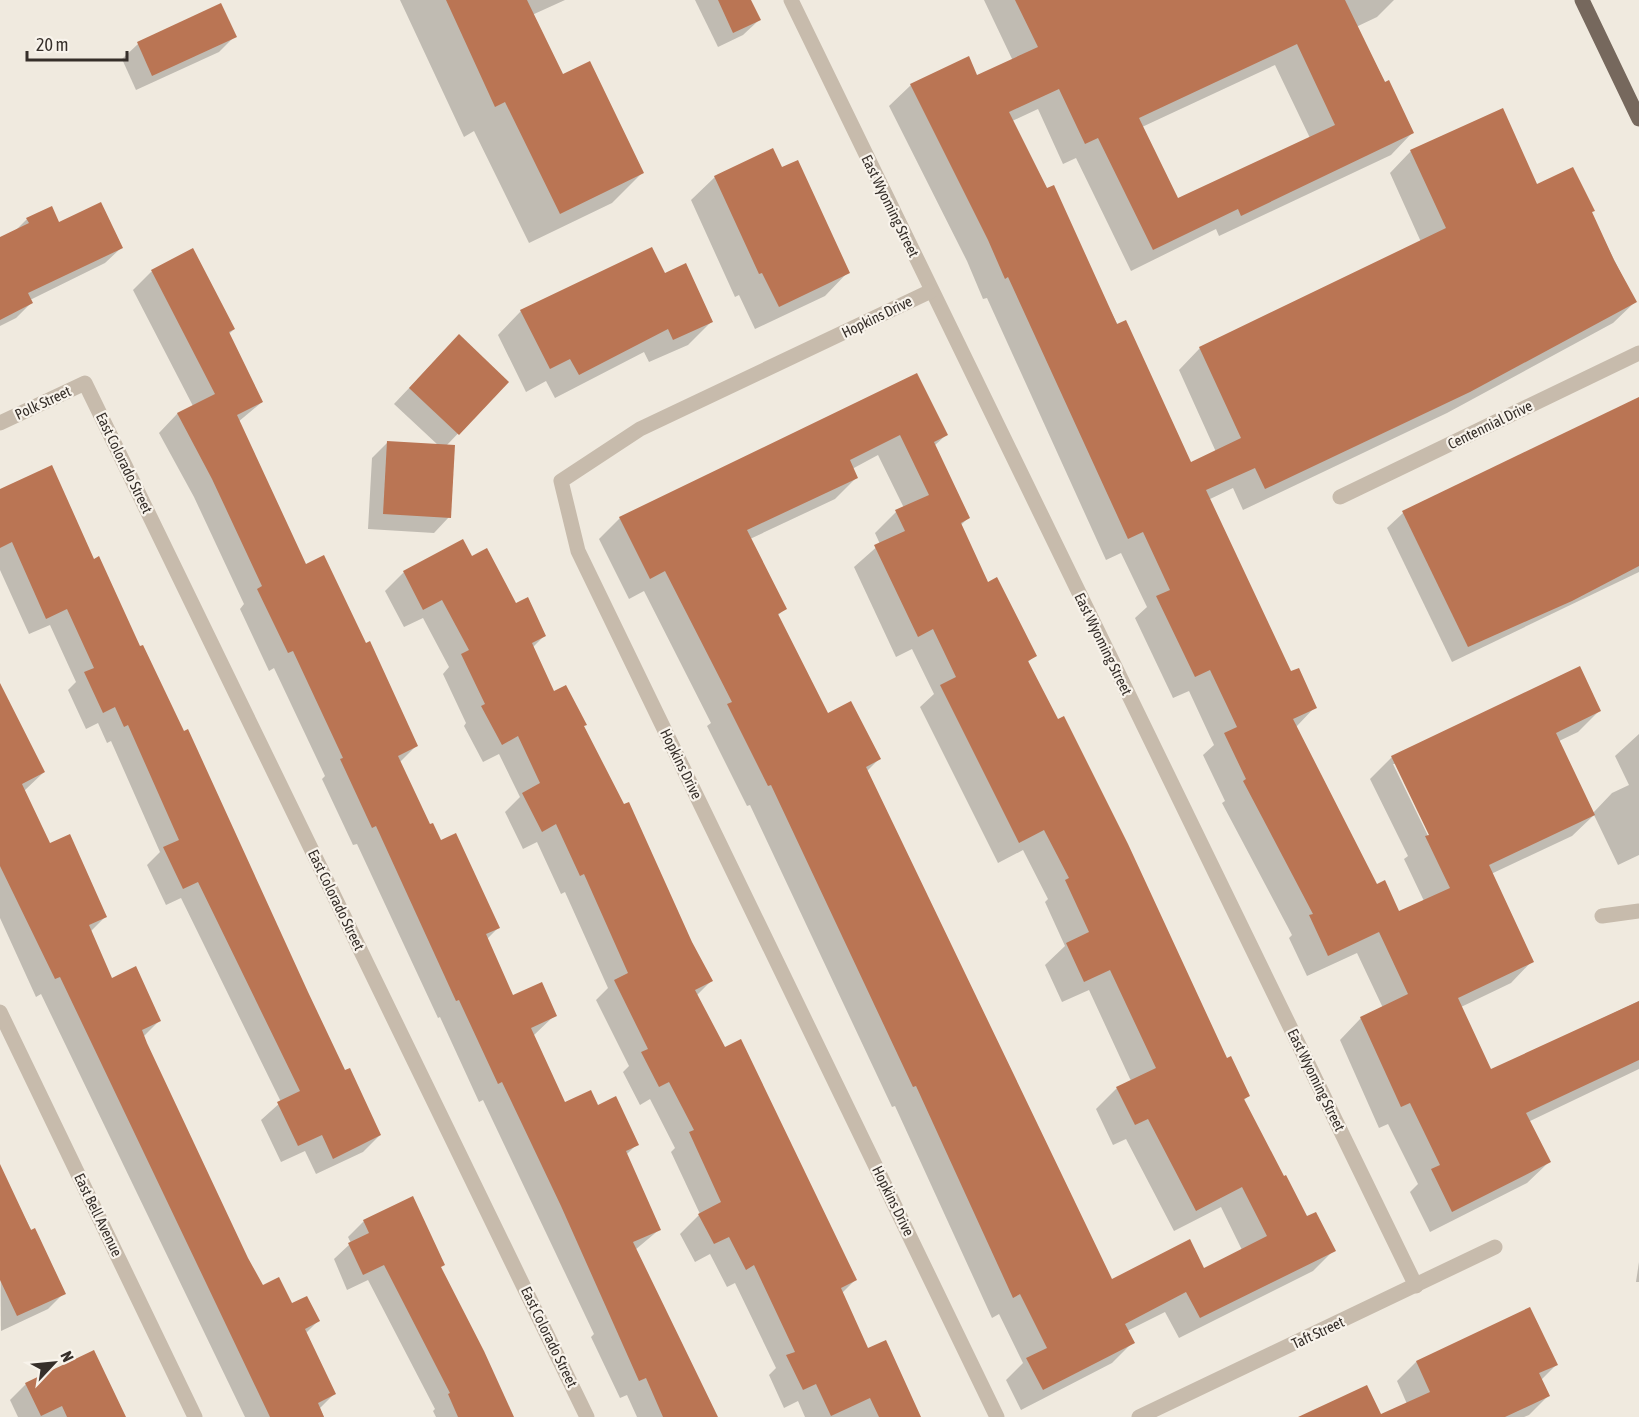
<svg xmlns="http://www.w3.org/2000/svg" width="1639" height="1417" font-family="'Asap Condensed',sans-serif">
  <rect width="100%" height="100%" fill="#f0eadf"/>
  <g fill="#0003" fill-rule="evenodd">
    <polygon points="400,0 565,0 532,15 562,76 643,172 612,203 529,243 474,131 464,137"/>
    <polygon points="695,0 750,0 759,20 743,35 718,47"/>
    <path d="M 984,0 L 1394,0 L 1377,17 L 1356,27 L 1412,133 L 1391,155 L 1219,236 L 1216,229 L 1131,271 L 1076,158 L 1063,164 L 1038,109 L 1012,121 L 1190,464 L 1216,452 L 1179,370 L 1200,348 L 1421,242 L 1390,173 L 1411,151 L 1537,186 L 1591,213 L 1635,302 L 1613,323 L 1447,413 L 1243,510 L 1233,488 L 1208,500 L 1290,673 L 1315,707 L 1296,727 L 1376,886 L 1399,913 L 1424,901 L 1404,859 L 1408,856 L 1370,779 L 1392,757 L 1579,668 L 1599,711 L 1578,732 L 1559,741 L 1593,813 L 1612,793 L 1629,785 L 1615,756 L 1639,734 L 1639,855 L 1618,865 L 1594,815 L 1572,836 L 1491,874 L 1532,961 L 1511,983 L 1461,1007 L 1491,1071 L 1639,1001 L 1639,1069 L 1528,1122 L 1549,1162 L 1527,1183 L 1430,1232 L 1410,1192 L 1418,1184 L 1388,1124 L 1379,1128 L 1340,1040 L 1361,1018 L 1383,1008 L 1357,953 L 1307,976 L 1289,938 L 1292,935 L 1222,803 L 1225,801 L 1203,755 L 1214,745 L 1189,691 L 1173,698 L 1135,618 L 1147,607 L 1121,553 L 1106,560 L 987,298 L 983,299 L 967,261 L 889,106 L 911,85 L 977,77 L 1013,61 ZM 1275,65 L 1310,138 L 1178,200 L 1142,127 ZM 1393,764 L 1396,764 L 1434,841 L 1431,842 Z"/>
    <polygon points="220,5 235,36 219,52 136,90 122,59 138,44"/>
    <polygon points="781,169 848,272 825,296 755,329 739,295 735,297 691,200 715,177"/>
    <polygon points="27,219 59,224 121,248 105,263 30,300 31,303 16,318 0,326 0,239 15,231"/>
    <polygon points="193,250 234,329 229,334 262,402 238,422 306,566 416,746 400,762 429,826 498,928 487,939 513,997 555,1015 533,1036 564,1104 597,1107 637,1144 626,1155 660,1229 635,1250 716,1417 637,1417 627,1395 620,1398 591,1337 594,1334 483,1100 479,1102 440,1017 438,1018 357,844 353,845 322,779 325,776 274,668 269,671 240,609 244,604 194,497 159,433 177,414 193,406 133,290 151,272"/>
    <polygon points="664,275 711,322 688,345 649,362 644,352 555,398 546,381 526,392 498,335 521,311"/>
    <polygon points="443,352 507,382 446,446 449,517 434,533 368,529 372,458 388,442 438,445 394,404"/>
    <path d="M 916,375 L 946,435 L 934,446 L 968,518 L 960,526 L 987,584 L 1035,655 L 1027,663 L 1227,1060 L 1248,1096 L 1243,1101 L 1306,1218 L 1334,1250 L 1313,1271 L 1179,1338 L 1165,1312 L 1127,1331 L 1133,1342 L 1112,1363 L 1021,1410 L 1006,1380 L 1023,1363 L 999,1314 L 992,1318 L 895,1106 L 892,1107 L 750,805 L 747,806 L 707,726 L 711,723 L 644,591 L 629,599 L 599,539 L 620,518 ZM 878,455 L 904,508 L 896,512 L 875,533 L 880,544 L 854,567 L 896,657 L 912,649 L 934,694 L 920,707 L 998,863 L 1023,850 L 1048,899 L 1045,902 L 1065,946 L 1045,965 L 1062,1002 L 1089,990 L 1131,1081 L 1117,1088 L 1096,1109 L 1113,1145 L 1126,1139 L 1174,1231 L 1221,1207 L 1242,1250 L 1204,1270 L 1111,1281 L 867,771 L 879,759 L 827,715 L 777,616 L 785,609 L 750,539 L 835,499 L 856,478 L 852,469 Z"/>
    <polygon points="1639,399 1639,572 1452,662 1387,528 1403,513"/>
    <polygon points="0,491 93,561 139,648 344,1072 380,1135 363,1152 316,1174 305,1151 281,1162 261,1120 281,1102 181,898 166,905 147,865 160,852 111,741 107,743 98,723 86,729 68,690 76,682 50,625 29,634 0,570"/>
    <polygon points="471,558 545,635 532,648 553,693 582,727 711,981 696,996 855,1280 842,1293 867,1350 920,1417 805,1417 798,1401 784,1408 769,1375 776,1368 735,1283 727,1287 710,1254 695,1262 680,1234 700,1214 671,1152 675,1148 650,1099 640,1105 623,1072 629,1066 596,1000 608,988 565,892 561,894 537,842 523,849 505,812 520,797 499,754 483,762 464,726 466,723 443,674 449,667 423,618 404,627 385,591 404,572"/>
    <polygon points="0,711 44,772 24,791 49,845 105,917 90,932 111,980 160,1020 143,1037 247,1259 263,1287 318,1321 306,1333 334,1394 320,1408 324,1417 245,1417 41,994 36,997 0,918"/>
    <polygon points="0,1170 64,1293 48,1309 1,1331"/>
    <polygon points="364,1221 440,1268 512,1417 436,1417 433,1411 435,1409 368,1280 347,1290 334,1259 351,1243 348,1237"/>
    <polygon points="1639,1262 1639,1282 1636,1282"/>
    <polygon points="1530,1309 1556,1365 1541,1380 1548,1396 1529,1415 1524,1417 1315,1417 1380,1416 1407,1404 1397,1381 1416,1362"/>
    <polygon points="26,1384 124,1417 18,1417 10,1400"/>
  </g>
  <g fill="#ba7554" fill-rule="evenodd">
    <polygon points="446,0 527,0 563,74 590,61 644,173 560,214 505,102 495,107"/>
    <polygon points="718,0 751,0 761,20 733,33"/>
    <path d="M 1015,0 L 1345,0 L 1385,82 L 1389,80 L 1414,133 L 1241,216 L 1238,209 L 1153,250 L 1098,138 L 1085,144 L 1059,89 L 1009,112 L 1047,188 L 1054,185 L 1117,324 L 1126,320 L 1191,462 L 1241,438 L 1199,347 L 1446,228 L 1410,150 L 1503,108 L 1537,184 L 1573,167 L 1595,211 L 1592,212 L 1614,260 L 1637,302 L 1470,392 L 1265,489 L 1255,468 L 1206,490 L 1291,671 L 1299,668 L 1317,708 L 1293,719 L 1377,884 L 1385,880 L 1399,911 L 1450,888 L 1425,836 L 1429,835 L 1391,756 L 1580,666 L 1601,711 L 1556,733 L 1595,815 L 1489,865 L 1534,962 L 1458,998 L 1491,1069 L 1639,1001 L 1639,1060 L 1526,1113 L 1551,1162 L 1452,1212 L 1431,1169 L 1440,1165 L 1410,1103 L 1401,1107 L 1360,1017 L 1408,994 L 1379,932 L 1328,956 L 1309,915 L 1313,914 L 1243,781 L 1246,779 L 1224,733 L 1237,727 L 1210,670 L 1195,677 L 1156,596 L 1170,590 L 1143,532 L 1128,539 L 1008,277 L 1005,279 L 988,240 L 910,84 L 969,56 L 977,75 L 1038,47 ZM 1297,44 L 1335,125 L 1178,198 L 1139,118 Z"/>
    <polygon points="221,3 237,37 152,76 137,42"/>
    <polygon points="773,148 782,167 798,160 850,273 779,307 762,273 759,274 714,176"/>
    <polygon points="101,202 123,248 28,293 33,303 0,320 0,237 29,223 26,218 52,206 59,222"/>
    <polygon points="652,247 665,273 686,263 713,322 673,340 668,329 579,375 570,359 550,369 520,310"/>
    <polygon points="193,248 235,329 229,332 263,402 237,415 306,564 324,555 366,643 370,641 418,746 398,756 430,824 433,823 441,840 456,833 500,928 486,934 513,995 542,982 557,1016 531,1028 565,1102 591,1090 598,1105 616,1096 639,1145 626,1151 661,1230 633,1242 718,1417 663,1417 646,1378 639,1381 561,1206 502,1082 498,1084 459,1000 456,1001 376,826 372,828 340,759 343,758 293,651 288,653 257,589 262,586 212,479 177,413 215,394 151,270"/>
    <polygon points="459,334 509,382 459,435 409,388"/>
    <path d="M 917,373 L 948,435 L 934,442 L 970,518 L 961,523 L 988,582 L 997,577 L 1037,656 L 1028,661 L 1058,719 L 1064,716 L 1128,844 L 1227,1058 L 1231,1056 L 1250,1096 L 1244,1099 L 1284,1176 L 1286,1175 L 1307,1216 L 1316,1212 L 1336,1251 L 1200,1318 L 1186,1292 L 1125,1324 L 1135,1343 L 1043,1390 L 1026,1358 L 1047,1348 L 1020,1294 L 1013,1298 L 916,1086 L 913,1087 L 771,785 L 768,786 L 727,704 L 732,702 L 665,571 L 650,579 L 619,517 ZM 900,435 L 929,495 L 895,510 L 905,531 L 874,545 L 918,637 L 933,629 L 956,677 L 940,685 L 1019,843 L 1044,830 L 1069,878 L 1065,880 L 1089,932 L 1066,943 L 1084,982 L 1110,970 L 1156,1068 L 1116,1087 L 1135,1125 L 1148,1119 L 1196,1211 L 1242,1187 L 1267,1236 L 1204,1268 L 1190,1239 L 1112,1279 L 866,767 L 881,759 L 851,701 L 828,713 L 778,614 L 787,609 L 747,530 L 858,478 L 850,460 Z"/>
    <polygon points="1639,397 1639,566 1572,601 1468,647 1402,511"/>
    <polygon points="387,441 455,445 451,518 383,514"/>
    <polygon points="52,465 94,559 99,556 140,646 143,645 184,731 188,729 308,992 345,1070 350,1068 381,1135 333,1159 322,1135 298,1146 277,1102 300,1091 198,882 183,889 163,847 179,840 128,725 124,727 115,707 103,713 84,672 94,668 67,609 46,619 12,542 0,548 0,489"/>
    <polygon points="463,539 472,556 487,548 516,603 528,597 546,636 532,643 554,691 566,685 587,725 584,726 624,804 629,802 692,942 713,981 695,990 725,1047 741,1039 857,1280 841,1288 868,1348 886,1340 921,1417 879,1417 870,1398 831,1416 816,1384 803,1390 786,1355 795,1352 754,1265 746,1270 729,1237 714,1244 698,1214 721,1202 689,1132 694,1130 669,1082 659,1087 641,1052 648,1049 614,980 628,973 584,874 580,876 556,824 542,832 522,793 540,783 518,736 502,745 481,706 485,704 461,654 469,650 442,600 423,610 403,571"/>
    <polygon points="0,683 45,772 22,784 50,843 70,834 107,917 89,925 112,978 136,966 161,1021 142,1030 147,1043 248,1258 263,1285 279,1277 292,1303 307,1296 320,1321 305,1329 336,1394 318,1403 324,1417 270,1417 60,977 55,979 0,866"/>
    <polygon points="0,1164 31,1230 35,1228 66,1294 17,1316 0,1280"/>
    <polygon points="413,1196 445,1265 441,1267 484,1351 514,1417 458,1417 448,1394 450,1393 384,1265 363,1275 348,1243 369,1233 363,1220"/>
    <polygon points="1530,1307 1558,1365 1539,1373 1550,1396 1505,1417 1298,1417 1367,1385 1381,1414 1430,1392 1416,1361"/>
    <polygon points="94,1350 126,1417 67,1417 62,1406 41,1416 25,1383"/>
  </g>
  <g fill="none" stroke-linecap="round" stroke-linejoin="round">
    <g stroke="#c7bbac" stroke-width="15">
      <polyline points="791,0 1416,1286"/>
      <polyline points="931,291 640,429 561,481 578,551 997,1417"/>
      <polyline points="0,423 85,383 587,1417"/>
      <polyline points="1340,497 1639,353"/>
      <polyline points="1602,916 1639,911"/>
      <polyline points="0,1012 195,1417"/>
      <polyline points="1139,1417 1495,1247"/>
    </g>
    <polyline stroke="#76685d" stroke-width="15" points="1582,0 1639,119"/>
  </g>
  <g text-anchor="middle" stroke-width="4.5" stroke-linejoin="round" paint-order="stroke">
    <g font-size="15" fill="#362f2a" stroke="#f8f3eb">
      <text transform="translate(890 206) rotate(64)" y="5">East Wyoming Street</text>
      <text transform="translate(877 317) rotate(-26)" y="5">Hopkins Drive</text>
      <text transform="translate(43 403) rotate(-25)" y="5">Polk Street</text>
      <text transform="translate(1490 425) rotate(-26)" y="5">Centennial Drive</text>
      <text transform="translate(124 463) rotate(64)" y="5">East Colorado Street</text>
      <text transform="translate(1103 644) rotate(64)" y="5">East Wyoming Street</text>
      <text transform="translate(681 764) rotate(64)" y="5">Hopkins Drive</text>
      <text transform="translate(336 900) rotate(64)" y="5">East Colorado Street</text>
      <text transform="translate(1316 1080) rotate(64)" y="5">East Wyoming Street</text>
      <text transform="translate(893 1201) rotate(64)" y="5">Hopkins Drive</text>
      <text transform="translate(98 1215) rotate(64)" y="5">East Bell Avenue</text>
      <text transform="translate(1318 1333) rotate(-25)" y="5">Taft Street</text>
      <text transform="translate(549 1337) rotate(64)" y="5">East Colorado Street</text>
    </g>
  </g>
  <g transform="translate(54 1363) rotate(64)" stroke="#f8f3eb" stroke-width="4.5" paint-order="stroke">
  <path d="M0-4.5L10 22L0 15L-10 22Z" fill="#362f2a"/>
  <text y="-9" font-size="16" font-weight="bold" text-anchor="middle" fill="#362f2a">N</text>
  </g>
  <path d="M27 51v9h100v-9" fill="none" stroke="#362f2a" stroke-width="3"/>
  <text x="36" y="51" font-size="18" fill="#362f2a" stroke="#f8f3eb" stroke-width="4.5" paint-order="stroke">20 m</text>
</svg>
